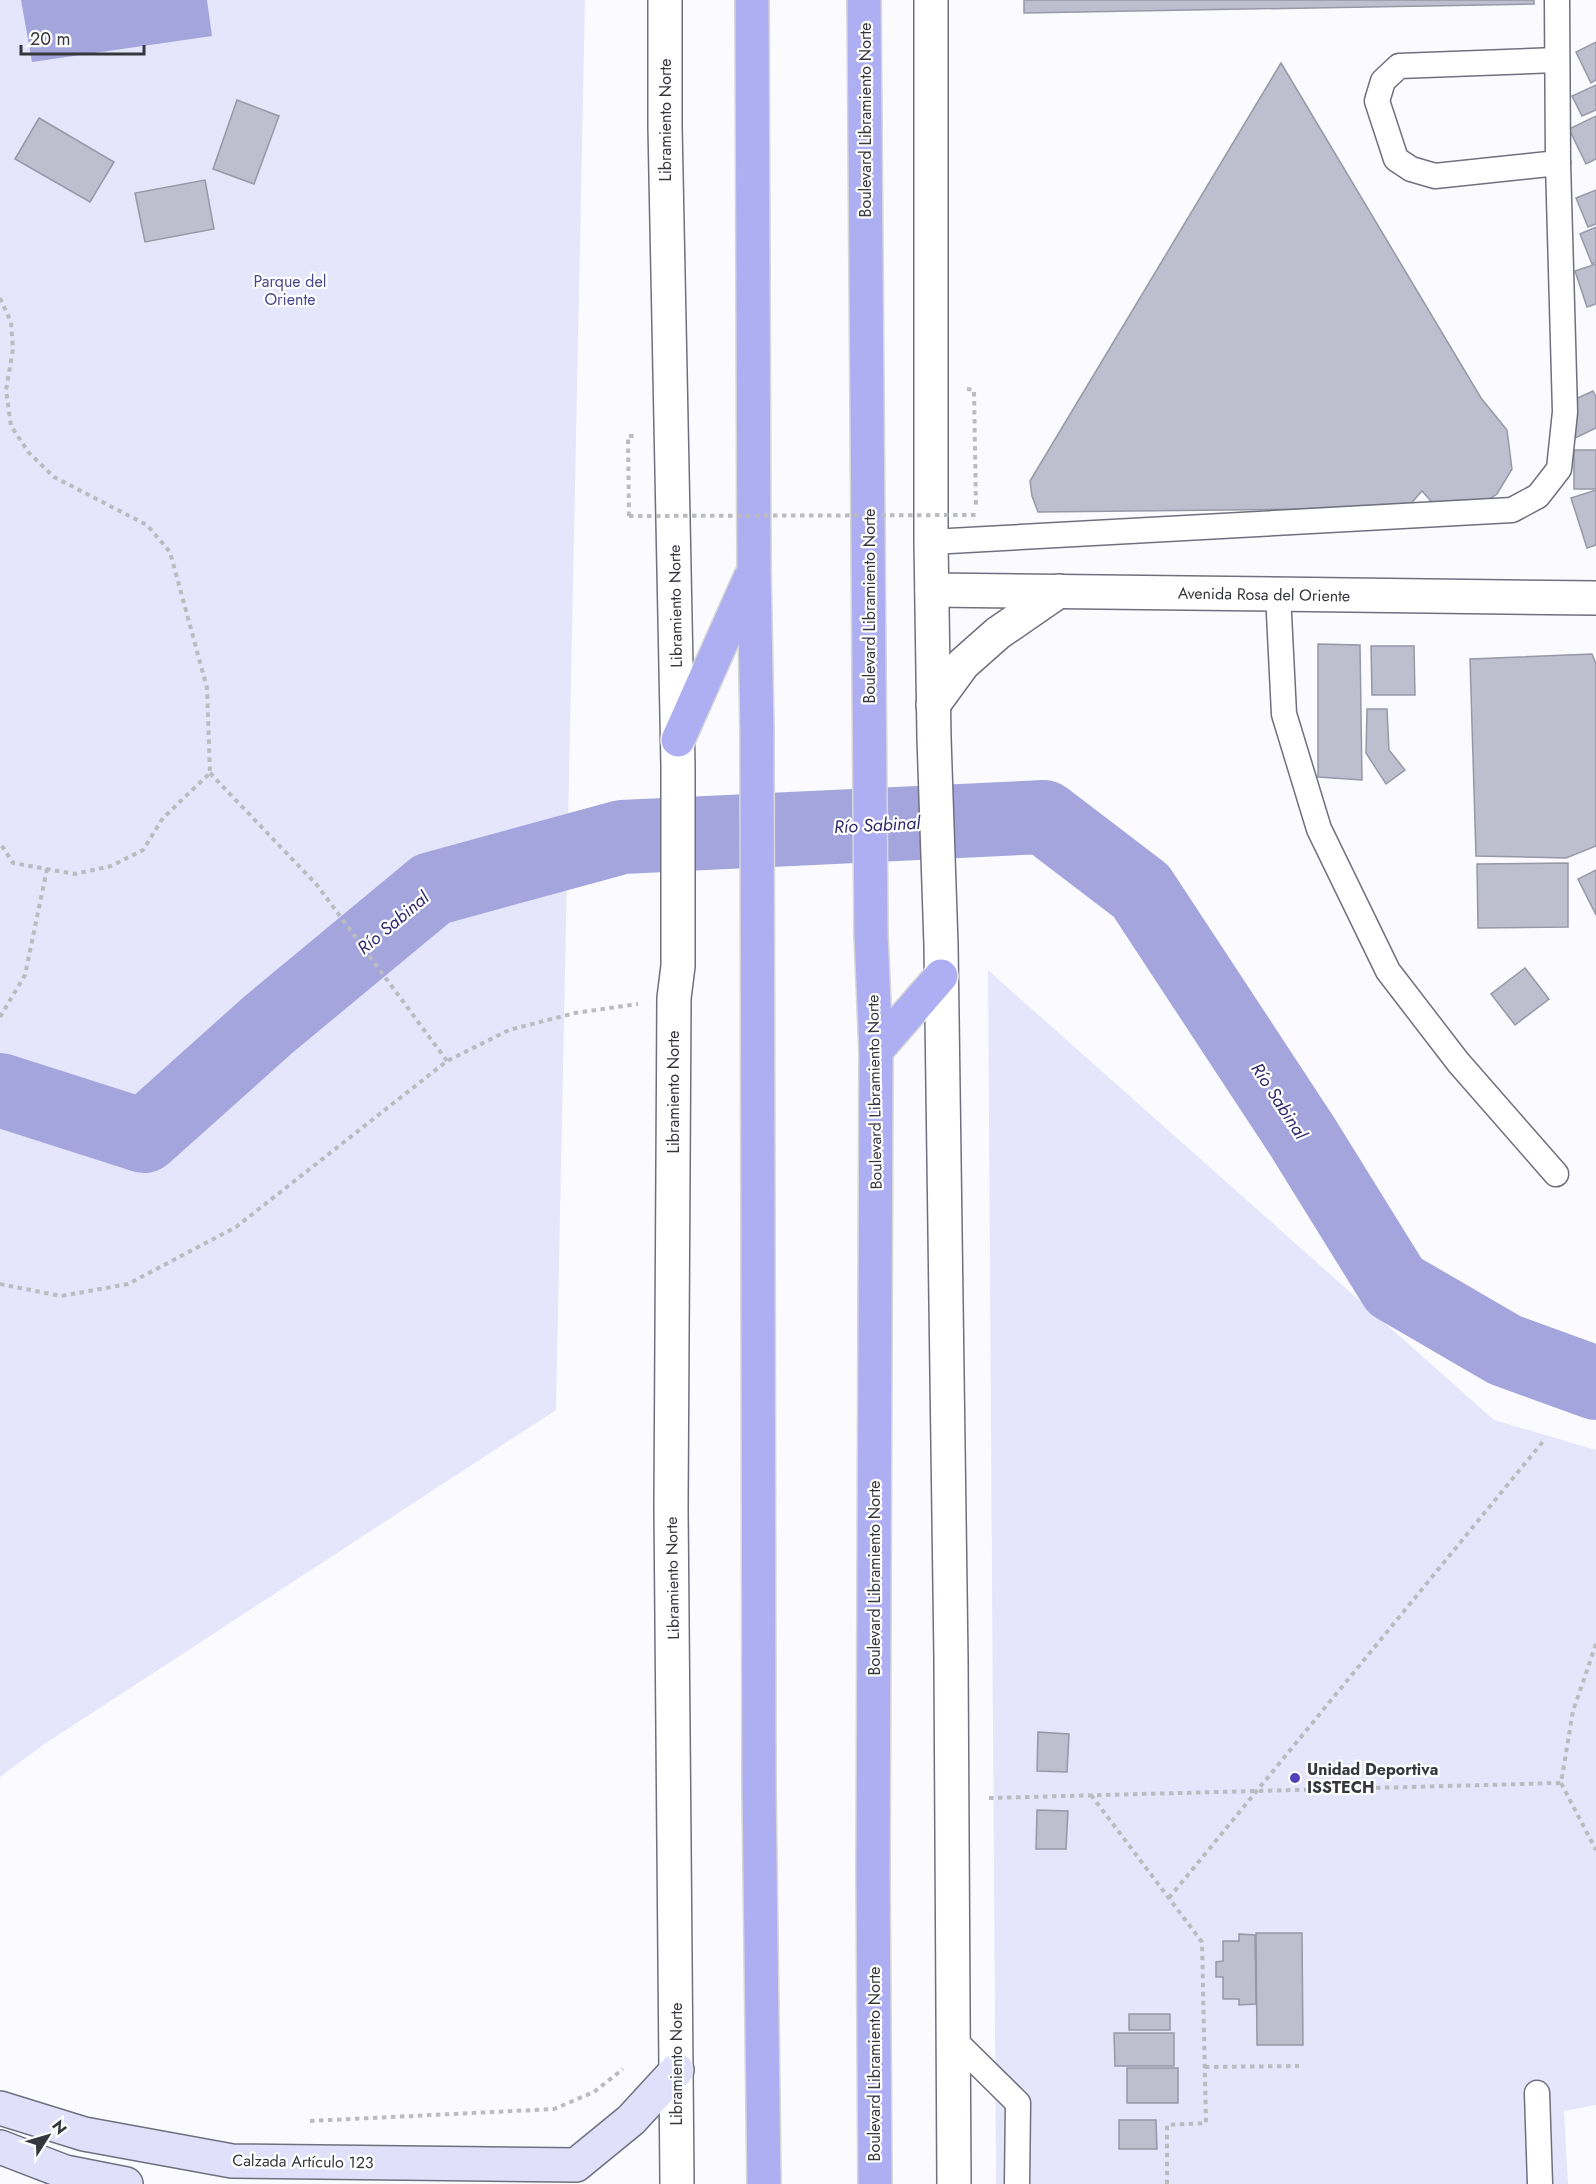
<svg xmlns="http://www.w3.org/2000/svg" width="1596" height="2184" font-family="Jost,sans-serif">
  <rect width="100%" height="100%" fill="#fbfbff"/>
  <g fill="#e5e6fc">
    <polygon points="0,0 585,0 556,1410 43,1745 0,1777"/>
    <polygon points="988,970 1494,1420 1596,1450 1596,2105 1564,2111 1568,2184 996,2184"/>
  </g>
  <polygon fill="#a3a5dc" points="21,0 207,0 212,36 32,62"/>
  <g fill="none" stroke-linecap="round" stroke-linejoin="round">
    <polyline stroke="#a3a5dc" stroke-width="74" points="0,1090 144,1136 268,1025 432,889 622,837 1044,817 1141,891 1302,1136 1395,1286 1505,1350 1596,1383"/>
  </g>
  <g fill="#bdbece" stroke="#9798a7" stroke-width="1.5">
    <polygon points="1024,0 1534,0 1534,4 1024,13"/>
    <polygon points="1596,42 1596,80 1591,83 1576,52"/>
    <polygon points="1281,63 1481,398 1507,430 1512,469 1497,494 1470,512 1437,508 1422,491 1407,508 1038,512 1032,496 1030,481"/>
    <polygon points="1596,85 1596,110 1582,116 1572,96"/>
    <polygon points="237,100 279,116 254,184 213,169"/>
    <polygon points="1596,116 1596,159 1586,164 1569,129"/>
    <polygon points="39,118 114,162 90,202 15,159"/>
    <polygon points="205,180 214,229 145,242 135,193"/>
    <polygon points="1596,190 1596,224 1588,227 1576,198"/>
    <polygon points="1596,227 1596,262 1592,264 1580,234"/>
    <polygon points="1596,264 1596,304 1587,307 1575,271"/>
    <polygon points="1593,391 1596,397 1596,428 1569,441 1569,402"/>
    <rect x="1574" y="450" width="22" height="39"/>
    <polygon points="1596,490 1596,545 1587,548 1571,498"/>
    <polygon points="1318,644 1360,645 1362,780 1318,777"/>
    <polygon points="1371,646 1414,646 1415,695 1372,695"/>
    <polygon points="1592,654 1596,664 1596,846 1566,858 1476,856 1470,659"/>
    <polygon points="1367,709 1387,709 1389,750 1405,770 1386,784 1366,753"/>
    <polygon points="1568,863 1568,927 1478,928 1477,864"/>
    <polygon points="1596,870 1596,915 1578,879"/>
    <polygon points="1525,968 1549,999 1515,1025 1491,994"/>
    <polygon points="1038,1732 1069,1734 1067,1772 1037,1771"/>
    <polygon points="1037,1810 1068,1811 1066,1849 1036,1849"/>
    <polygon points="1256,1933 1302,1933 1303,2045 1257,2045"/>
    <polygon points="1239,1934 1255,1935 1256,2004 1239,2005 1239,1999 1223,1999 1223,1977 1216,1977 1216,1962 1223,1961 1223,1941 1239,1941"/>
    <rect x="1129" y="2014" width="41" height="16"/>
    <polygon points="1114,2033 1174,2033 1174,2066 1115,2066"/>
    <rect x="1127" y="2068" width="51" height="35"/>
    <polygon points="1119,2120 1156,2120 1157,2149 1119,2149"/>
  </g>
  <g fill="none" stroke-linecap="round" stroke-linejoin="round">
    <g stroke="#6f707e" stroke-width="27">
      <g id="service">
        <polyline points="1557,60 1399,66 1383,81 1377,101 1396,159 1411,169 1435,176 1558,163"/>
        <polyline points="931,542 1512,510 1538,496 1559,469 1565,412 1558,163 1557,0"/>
        <polyline points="1278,594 1284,714 1319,829 1388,971 1458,1062 1556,1174"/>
        <polyline points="953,2039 1018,2103 1017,2184"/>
        <polyline points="1537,2093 1540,2184"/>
      </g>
    </g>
    <g stroke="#6f707e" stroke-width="36">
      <g id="tertiary">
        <polyline points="665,0 665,126 678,766 678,966 674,998 671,1507 677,2184"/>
        <polyline points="931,0 931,542 934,738 941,945 951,1660 954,2184"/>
        <polyline points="932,590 1596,598"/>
        <polyline points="933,705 963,664 998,633 1059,591"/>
      </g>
    </g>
    <g stroke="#6f707e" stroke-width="36">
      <g id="secondary">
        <polyline points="0,2108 84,2134 232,2161 576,2165 631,2120 677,2070"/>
        <polyline points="0,2147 65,2172 126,2184"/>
      </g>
    </g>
    <g stroke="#d7d7d8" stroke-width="36">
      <g id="trunk">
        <polyline points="752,0 754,569 757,731 759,1787 764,2184"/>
        <polyline points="864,0 871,935 876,1051 873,1874 875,2184"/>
        <polyline points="678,740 750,578"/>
        <polyline points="876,1051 941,976"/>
      </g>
    </g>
    <g stroke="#bbbcc0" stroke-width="4" stroke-dasharray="4.5 4.5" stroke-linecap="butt">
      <polyline points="0,298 11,322 13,349 6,390 11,426 29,453 54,477 147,525 170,552 207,688 210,773 163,818 143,850 111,866 75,874 13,863 0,843"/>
      <polyline points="967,389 974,390 976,507"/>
      <polyline points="629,516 628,436 634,436"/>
      <polyline points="210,773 317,885 447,1061"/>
      <polyline points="0,1017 25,975 47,869"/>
      <polyline points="0,1284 61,1296 128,1284 236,1227 447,1061 509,1030 575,1013 638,1004"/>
      <polyline points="1596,1644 1573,1711 1561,1783 1596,1850"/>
      <polyline points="1091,1795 1202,1942 1206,2123 1167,2125 1167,2184"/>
      <polyline points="989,1798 1561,1783"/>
      <polyline points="1169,1898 1545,1439"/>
      <polyline points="1205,2067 1299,2066"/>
      <polyline points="310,2121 554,2109 594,2092 623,2069"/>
    </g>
    <use href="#service" stroke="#fff" stroke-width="24"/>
    <use href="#tertiary" stroke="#fff" stroke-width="33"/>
    <use href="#secondary" stroke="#e0e0fa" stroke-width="33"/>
    <use href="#trunk" stroke="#aeaef2" stroke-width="33"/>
    <polyline stroke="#bbbcc0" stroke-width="4" stroke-dasharray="4.5 4.5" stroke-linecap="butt" points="629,516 976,515"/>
  </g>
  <circle fill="#5242b9" stroke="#fff" stroke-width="2" cx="1295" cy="1778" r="6"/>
  <g text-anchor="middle" stroke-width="4.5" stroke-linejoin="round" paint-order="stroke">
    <g font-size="16" fill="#36373d" stroke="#fff">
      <text transform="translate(665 120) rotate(-90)" y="6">Libramiento Norte</text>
      <text transform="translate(865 120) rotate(-90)" y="6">Boulevard Libramiento Norte</text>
      <text transform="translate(1264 594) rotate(1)" y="6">Avenida Rosa del Oriente</text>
      <text transform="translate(675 606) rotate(-91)" y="6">Libramiento Norte</text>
      <text transform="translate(869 606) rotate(-90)" y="6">Boulevard Libramiento Norte</text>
      <text transform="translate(673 1092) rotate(-90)" y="6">Libramiento Norte</text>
      <text transform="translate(874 1092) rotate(-91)" y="6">Boulevard Libramiento Norte</text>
      <text transform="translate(672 1578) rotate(-91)" y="6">Libramiento Norte</text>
      <text transform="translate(874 1578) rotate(-90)" y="6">Boulevard Libramiento Norte</text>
      <text transform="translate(676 2064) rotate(-90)" y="6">Libramiento Norte</text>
      <text transform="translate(874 2064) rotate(-90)" y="6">Boulevard Libramiento Norte</text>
      <text transform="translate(303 2161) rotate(1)" y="6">Calzada Artículo 123</text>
    </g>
    <g font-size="16" fill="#4a478b" stroke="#fff">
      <text x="290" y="287">Parque del<tspan x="290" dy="18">Oriente</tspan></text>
    </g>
    <g font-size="16" font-weight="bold" fill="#36373d" stroke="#fff" text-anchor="start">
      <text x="1307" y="1775">Unidad Deportiva<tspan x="1307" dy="18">ISSTECH</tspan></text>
    </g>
    <g font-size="18" font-style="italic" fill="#302a6b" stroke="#fff">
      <text transform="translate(877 825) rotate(-3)" y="6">Río Sabinal</text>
      <text transform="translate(393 923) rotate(-40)" y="6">Río Sabinal</text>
      <text transform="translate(1279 1101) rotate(57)" y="6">Río Sabinal</text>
    </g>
  </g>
  <g transform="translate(48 2136) rotate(53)" stroke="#ffffff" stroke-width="4.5" paint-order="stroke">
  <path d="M0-4.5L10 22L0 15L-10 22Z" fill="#36373d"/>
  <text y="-9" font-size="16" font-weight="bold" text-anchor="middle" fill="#36373d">N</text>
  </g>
  <path d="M21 45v9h123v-9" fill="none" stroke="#36373d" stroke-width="3"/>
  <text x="30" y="45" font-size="18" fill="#36373d" stroke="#ffffff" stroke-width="4.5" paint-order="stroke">20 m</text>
</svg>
